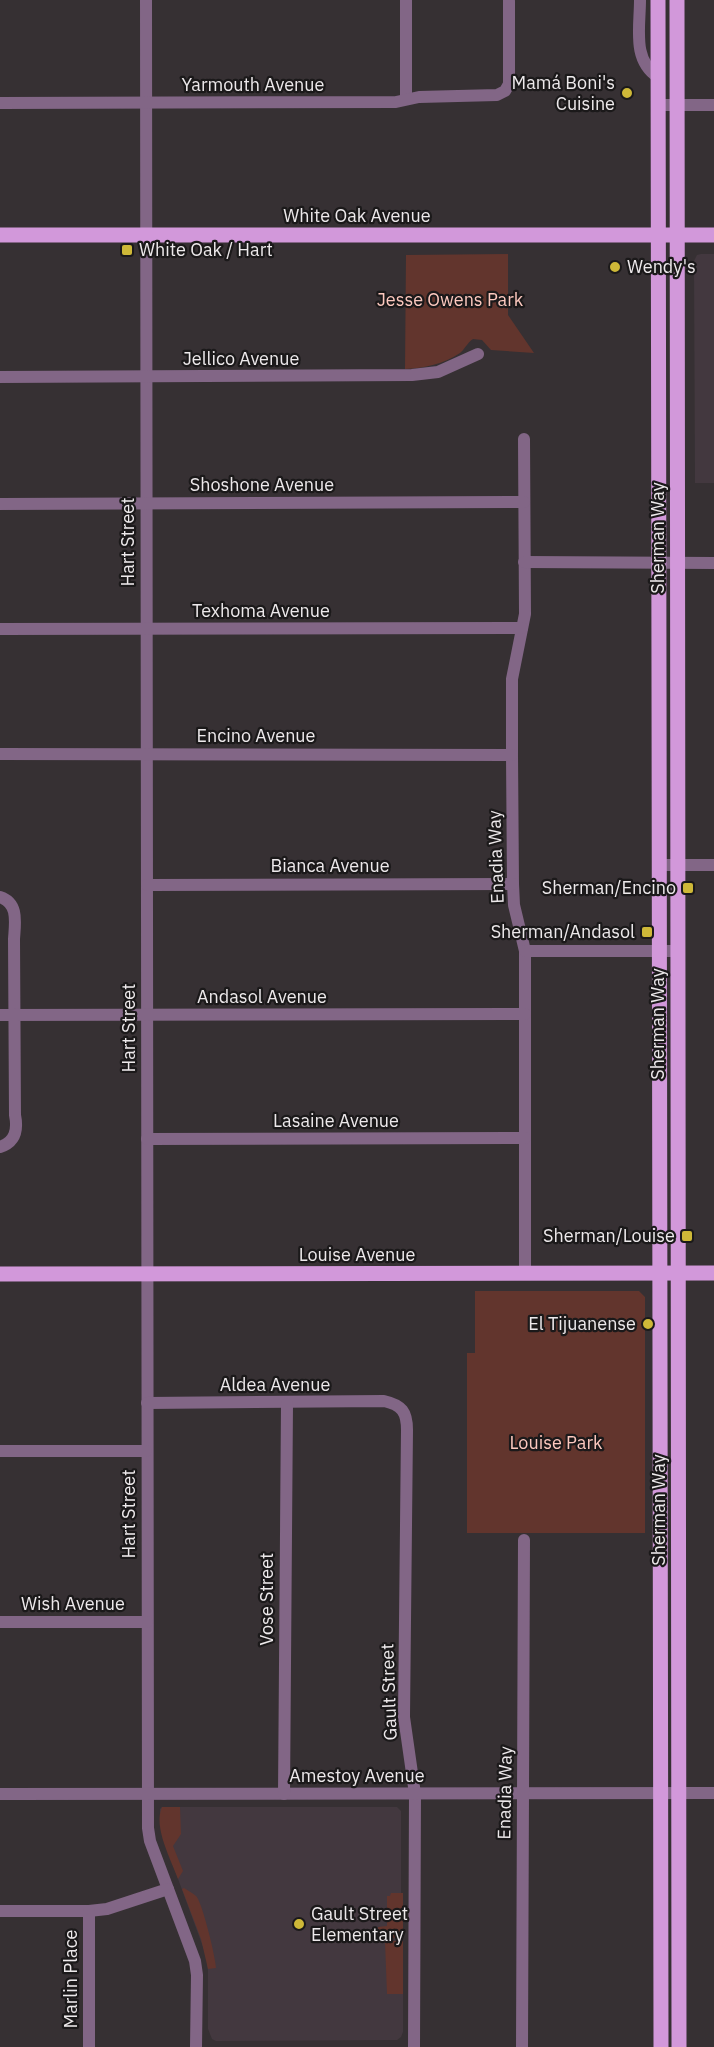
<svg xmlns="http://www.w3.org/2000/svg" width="714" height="2047" font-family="'IBM Plex Sans',sans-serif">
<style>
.built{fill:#43383f}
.green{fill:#62352d}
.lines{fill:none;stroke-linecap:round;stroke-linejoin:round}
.minor{stroke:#826686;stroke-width:12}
.major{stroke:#d298da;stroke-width:15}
.poi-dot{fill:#ceb838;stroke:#1b191a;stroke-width:2}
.labels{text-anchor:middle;stroke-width:4.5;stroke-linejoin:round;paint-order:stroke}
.poi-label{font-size:18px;fill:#ede9eb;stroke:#1b191a;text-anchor:end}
.street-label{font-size:18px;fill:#ede9eb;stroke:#1b191a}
.park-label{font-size:18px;fill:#fdc9bf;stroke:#1b191a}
</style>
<rect width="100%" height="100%" fill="#363033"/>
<g class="built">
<path d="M701,254H714V483H695L694,261L697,255Z"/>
<path d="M162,1807H397L401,1811V1893H403V2032L401,2037L397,2040L216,2041L212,2039L208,2029V1971L206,1955L163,1838L160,1824V1809Z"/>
</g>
<g class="green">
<path d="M508,254V315L534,353L491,350L482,340L473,339C467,343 465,349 460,353C444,364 424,368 405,369L406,255Z"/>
<path d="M475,1291H639L645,1297V1533H467V1353H475Z"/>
<path d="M162,1807H180L181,1834L173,1846L183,1871L178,1879C171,1859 153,1827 162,1807Z"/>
<path d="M184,1888C188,1891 193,1893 196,1896C202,1901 216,1959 216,1968L208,1969L201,1939L182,1889Z"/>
<path d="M391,1893H403V1938H378V1927L387,1926V1896H390Z"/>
<path d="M385,1941H403V1994H387Z"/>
</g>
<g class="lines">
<g class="minor">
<path d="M146,0L148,1828L150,1841L195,1961L197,1975L196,2047"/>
<path d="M406,0V99"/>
<path d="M640,0C640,28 632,60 658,77"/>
<path d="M0,103L396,102L419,97L497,95L505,91L509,84V1"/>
<path d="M658,105H714"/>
<path d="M0,377L412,375L438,372L478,354"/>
<path d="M524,439L525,614L512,679V755L513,884L514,905L525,951V1274"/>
<path d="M0,504L524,502"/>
<path d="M524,562L714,563"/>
<path d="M0,629L522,628"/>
<path d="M0,754L512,755"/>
<path d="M659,865H714"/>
<path d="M147,885L513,884"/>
<path d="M0,897C19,903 15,923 14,939L15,1115C18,1130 15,1142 0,1147"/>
<path d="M525,951H678"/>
<path d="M0,1015L525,1014"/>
<path d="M147,1139L525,1138"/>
<path d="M147,1403L384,1401C402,1405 407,1412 407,1430L404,1717L415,1794L414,2047"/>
<path d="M0,1451H146"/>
<path d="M0,1622H147"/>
<path d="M0,1794L714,1793"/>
<path d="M284,1794L287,1404"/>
<path d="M0,1911H89L107,1909L168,1889"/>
<path d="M89,1911V2047"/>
<path d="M522,2047L524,1540"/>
</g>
<g class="major">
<path d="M658,0L661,2047"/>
<path d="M677,0L679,2047"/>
<path d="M0,235H714"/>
<path d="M0,1274L714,1273"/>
</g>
</g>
<g class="poi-dot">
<circle cx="627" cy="93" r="6"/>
<rect x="121" y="244" width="12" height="12" rx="3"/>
<circle cx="615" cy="267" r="6"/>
<rect x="682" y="882" width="12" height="12" rx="3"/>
<rect x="641" y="926" width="12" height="12" rx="3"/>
<rect x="681" y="1230" width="12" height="12" rx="3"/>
<circle cx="648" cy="1324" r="6"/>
<circle cx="299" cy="1924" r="6"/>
</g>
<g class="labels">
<g class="poi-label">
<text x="615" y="89">Mamá Boni's<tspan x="615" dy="21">Cuisine</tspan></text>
<text x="139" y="256" text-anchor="start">White Oak / Hart</text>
<text x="627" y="273" text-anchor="start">Wendy's</text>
<text x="676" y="894">Sherman/Encino</text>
<text x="635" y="938">Sherman/Andasol</text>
<text x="675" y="1242">Sherman/Louise</text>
<text x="636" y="1330">El Tijuanense</text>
<text x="311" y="1920" text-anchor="start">Gault Street<tspan x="311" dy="21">Elementary</tspan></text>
</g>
<g class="street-label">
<text x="253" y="91">Yarmouth Avenue</text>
<text x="357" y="222">White Oak Avenue</text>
<text x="241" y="365">Jellico Avenue</text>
<text x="262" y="491">Shoshone Avenue</text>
<text transform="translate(658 538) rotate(-90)" y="6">Sherman Way</text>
<text transform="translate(128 542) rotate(-90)" y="6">Hart Street</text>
<text x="261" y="617">Texhoma Avenue</text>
<text x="256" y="742">Encino Avenue</text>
<text transform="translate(496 857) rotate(-92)" y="6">Enadia Way</text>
<text x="330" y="872">Bianca Avenue</text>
<text x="262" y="1003">Andasol Avenue</text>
<text transform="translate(658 1024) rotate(-90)" y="6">Sherman Way</text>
<text transform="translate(129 1028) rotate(-90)" y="6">Hart Street</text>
<text x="336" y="1127">Lasaine Avenue</text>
<text x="357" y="1261">Louise Avenue</text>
<text x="275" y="1391">Aldea Avenue</text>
<text transform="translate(659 1510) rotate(-90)" y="6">Sherman Way</text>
<text transform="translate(129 1514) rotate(-90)" y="6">Hart Street</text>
<text transform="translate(267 1599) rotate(-90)" y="6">Vose Street</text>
<text x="73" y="1610">Wish Avenue</text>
<text transform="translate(389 1692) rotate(-92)" y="6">Gault Street</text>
<text x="357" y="1782">Amestoy Avenue</text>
<text transform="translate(505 1793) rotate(-89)" y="6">Enadia Way</text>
<text transform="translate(71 1979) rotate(-90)" y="6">Marlin Place</text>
</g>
<g class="park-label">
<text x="450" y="306">Jesse Owens Park</text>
<text x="556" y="1449">Louise Park</text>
</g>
</g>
</svg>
